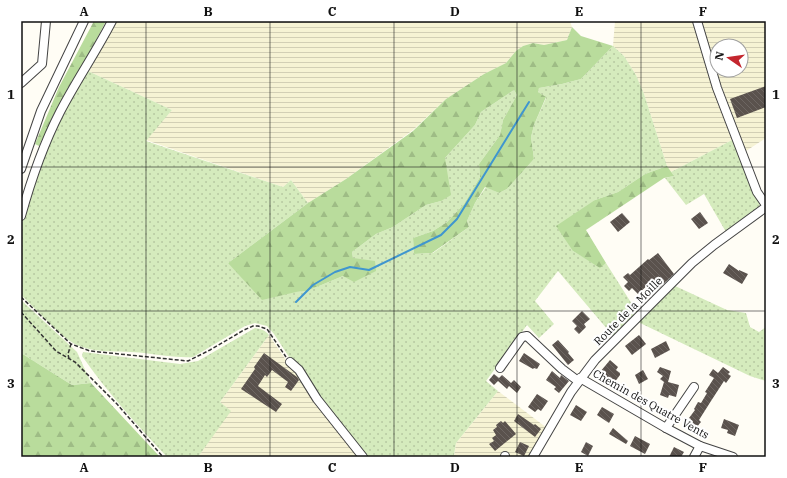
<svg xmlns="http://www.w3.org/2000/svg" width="787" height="478" font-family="'IBM Plex Serif',serif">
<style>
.farmland{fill:url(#farmland-rules);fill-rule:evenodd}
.grass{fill:url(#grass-dots)}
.forest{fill:url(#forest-firs)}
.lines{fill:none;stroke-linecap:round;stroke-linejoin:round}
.stream{stroke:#3f96cf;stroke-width:2}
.building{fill:url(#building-back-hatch)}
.minor-casing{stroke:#444;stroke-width:10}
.path{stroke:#333;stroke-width:1.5;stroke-dasharray:4 2;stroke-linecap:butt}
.minor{stroke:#fff;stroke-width:8}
.grid{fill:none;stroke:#111;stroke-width:1;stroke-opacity:0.55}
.labels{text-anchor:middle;stroke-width:4;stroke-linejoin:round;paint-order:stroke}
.street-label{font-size:11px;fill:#111;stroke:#fff}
.neatline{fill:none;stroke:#111;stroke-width:1.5}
.grid-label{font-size:13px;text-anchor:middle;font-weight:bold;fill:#111}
</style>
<defs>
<pattern id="farmland-rules" width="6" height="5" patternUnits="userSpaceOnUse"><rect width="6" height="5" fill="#f6f3d4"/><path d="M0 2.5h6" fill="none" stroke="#d2cfb5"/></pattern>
<pattern id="grass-dots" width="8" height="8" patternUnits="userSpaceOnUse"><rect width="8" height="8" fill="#d5ebbd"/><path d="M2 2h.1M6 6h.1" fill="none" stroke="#b6c8a1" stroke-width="1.8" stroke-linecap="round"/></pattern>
<pattern id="forest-firs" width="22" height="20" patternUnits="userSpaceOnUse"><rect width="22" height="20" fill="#b9dc9c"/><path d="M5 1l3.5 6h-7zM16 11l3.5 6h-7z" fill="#9ebc85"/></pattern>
<pattern id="building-back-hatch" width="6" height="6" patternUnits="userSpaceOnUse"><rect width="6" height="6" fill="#5a524d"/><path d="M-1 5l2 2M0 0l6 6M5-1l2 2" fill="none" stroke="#6d6662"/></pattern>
</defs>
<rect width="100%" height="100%" fill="#fffdf5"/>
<g class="farmland">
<path d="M116,21H570L572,27L567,40L544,45L533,43L523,46L516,51L506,63L484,74L446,99L413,130L346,179L308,203L291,180L283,187L146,140L172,110L88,71Z"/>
<path d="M615,21H694L734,139L671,172L667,166L644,94L636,75L624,56L613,46Z"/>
<path d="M701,21H766V138L746,151L721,85L718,82ZM717,46H741V70H717Z"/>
<path d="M269,335L288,363L298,374L315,404L360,457H198L230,411L220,402Z"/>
<path d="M498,391L547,428L530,457H461L454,456L456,443Z"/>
</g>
<g class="grass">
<path d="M613,46L624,56L636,75L644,94L667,166L645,174L618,192L595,200L573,251L600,267L606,263L637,312L613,336L558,271L535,301L554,324L539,338L527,325L486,381L498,391L456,443L454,455L461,457H366L343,425L318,396L300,367L289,357L274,334L267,326L255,323L245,326L193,357C177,358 161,355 144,353C121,350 90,355 70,341C53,329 36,309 21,295V228L29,199L37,174L56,129L67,106L88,71L172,110L146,141L283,187L291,180L308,203L228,263L296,292L307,291L343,276L353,258L352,252L376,234L393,227L426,205L441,201L445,158L475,125L481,112L514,90L517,95L503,120L500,135L479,164L480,177L464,204L447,222L433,231L413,238L414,254L433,253L469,227L467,221L475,203L486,187L499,193L507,189L534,159L531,137L534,125L546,98L538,92L539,88L562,84L581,79Z"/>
<path d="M734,139L760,206L726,232L704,194L686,205L665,178L674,176L671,172Z"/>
<path d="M673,285L727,310L746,313L750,327L759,332L766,327V381L750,376L638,322Z"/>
<path d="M21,300L77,352L91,383L72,385L21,353Z"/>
<path d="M255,328C261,329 265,330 269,335L220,402L231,411L198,457H167C137,425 107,392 82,356L83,352L180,364L198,361Z"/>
</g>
<g class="forest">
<path d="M94,21H106L92,48L65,93L39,146L35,144L59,87Z"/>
<path d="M572,27L581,36L613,46L581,79L562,84L539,88L538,92L546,97L534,125L531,137L534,159L507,189L499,193L485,187L475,203L467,221L469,227L432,253L414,254L413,238L433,231L447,222L464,204L480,177L479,164L500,135L503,120L517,95L514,90L481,112L475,125L445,158L451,195L441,201L426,205L393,227L376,234L352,252L353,258L375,261L376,271L354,282L343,276L307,291L296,292L262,300L228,263L308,203L346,179L413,131L446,99L484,74L506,63L516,51L523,46L533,43L544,45L567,40Z"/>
<path d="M667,166L674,176L664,178L586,230L606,263L600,268L573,251L556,226L595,200L618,192L645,174Z"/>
<path d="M21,353L72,385L91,383L160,457H21Z"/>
</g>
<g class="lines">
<path class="stream" d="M296,302L313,285L335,272L350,267L369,270L441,235L457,219L529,102"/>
</g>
<g class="building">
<path d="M766,86V107L737,118L730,99Z"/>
<path d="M700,212L708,223L699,229L691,219Z"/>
<path d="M622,213L630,222L618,232L610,222Z"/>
<path d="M658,253L674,274L658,289L651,282L638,294L632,288L629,291L624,286L628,282L623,277L628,273L630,275L648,259L649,260Z"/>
<path d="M729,264L739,271V270L748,274L742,284L723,273Z"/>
<path d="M582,311L590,319L584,324L586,327L579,334L574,329L577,326L572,321Z"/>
<path d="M639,335L646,344L632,355L625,346Z"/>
<path d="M558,340L569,352L568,353L574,360L568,365L552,345Z"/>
<path d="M666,341L670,350L655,358L651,349Z"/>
<path d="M264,353L297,377L299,380L291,391L285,387L288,382L272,370L267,377L265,375L258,386L282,404L276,412L241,389L255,369L254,367Z"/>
<path d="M524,353L540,364L537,369L534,368L533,369L519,361Z"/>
<path d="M610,360L618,367L616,370L620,373V375L614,383L600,372Z"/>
<path d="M660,367L671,371L668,382L679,385L676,397L669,395L668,398L660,395L664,382L660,379L663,376L657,372Z"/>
<path d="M723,367L730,372L728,374L731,376L726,383L724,381L711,401L699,420L701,422L696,428L688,423L691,419L689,418L695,410L694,409L698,402L701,403L707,393L705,392L714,378L709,375L713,369L718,373Z"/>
<path d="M643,370L648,379L639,384L635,375Z"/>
<path d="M552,371L560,378L561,375L569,381L559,393L554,389L556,387L546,380Z"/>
<path d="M494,374L499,378L502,375L511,383L514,380L521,387L517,393L509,386L507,389L498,381L494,385L489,380Z"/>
<path d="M537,394L548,401L541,411L538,409L535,412L528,407Z"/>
<path d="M576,405L587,412L581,421L570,415Z"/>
<path d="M602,407L614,414L609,423L597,415Z"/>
<path d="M518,414L534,425L535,424L541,429L535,437L514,421Z"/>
<path d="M724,419L739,425L735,436L727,433L728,430L721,428Z"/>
<path d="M501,421L503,423L505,421L516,434L495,451L489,444L494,441L492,438L496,435L493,430L497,427L496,425Z"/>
<path d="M613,428L628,441L626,444L609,434Z"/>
<path d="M635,436L650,444L645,454L630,446Z"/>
<path d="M520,442L529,446L524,456L515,452Z"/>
<path d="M586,442L593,446L588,456L581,452Z"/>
<path d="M674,447L684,452L681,457H669Z"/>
</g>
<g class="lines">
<defs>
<g id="minor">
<path d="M697,21L717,88L757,192L766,205"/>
<path d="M21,83L42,64L46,21"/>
<path d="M21,169L41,111L84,21"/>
<path d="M21,216C31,180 43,145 60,112C76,81 96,52 112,21"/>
<path d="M290,362L299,370L317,399L363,457"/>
<path d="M500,368L522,337L527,336L562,369L578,381"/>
<path d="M580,378L666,428L700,446L733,457"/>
<path d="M666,428L694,387"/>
<path d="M505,456V457"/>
<path d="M533,457L571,392L595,360L692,263L714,245L766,207"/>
<path d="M694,457L700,446"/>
</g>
</defs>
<use href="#minor" class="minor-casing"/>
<g class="path">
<path d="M21,297L71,344L90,351L188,361L210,350L244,330L253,326H258L267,329L286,357"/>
<path d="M21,312L56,351L75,362L117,404L163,457"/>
<path d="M69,359L68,354L71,344"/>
</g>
<use href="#minor" class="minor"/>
</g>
<path class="grid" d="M146,21V457M270,21V457M394,21V457M517,21V457M641,21V457M21,167H766M21,311H766"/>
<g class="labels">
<g class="street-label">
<text transform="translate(628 311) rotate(-45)" y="4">Route de la Moille</text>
<text transform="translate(651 404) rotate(29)" y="4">Chemin des Quatre Vents</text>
</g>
</g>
<rect width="787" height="478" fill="none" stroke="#ffffff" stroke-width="44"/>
<g transform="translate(729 58) rotate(283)"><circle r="19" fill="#ffffff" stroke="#a0a0a0"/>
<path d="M0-3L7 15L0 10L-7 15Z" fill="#c4262e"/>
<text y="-6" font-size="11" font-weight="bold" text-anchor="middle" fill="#111111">N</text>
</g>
<rect x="22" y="22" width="743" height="434" class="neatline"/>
<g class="grid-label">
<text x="84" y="16">A</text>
<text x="208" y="16">B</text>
<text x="332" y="16">C</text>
<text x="455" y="16">D</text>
<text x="579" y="16">E</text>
<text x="703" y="16">F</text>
<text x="11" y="99">1</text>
<text x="776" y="99">1</text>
<text x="11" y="244">2</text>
<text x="776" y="244">2</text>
<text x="11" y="388">3</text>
<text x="776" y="388">3</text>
<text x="84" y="472">A</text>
<text x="208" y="472">B</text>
<text x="332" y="472">C</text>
<text x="455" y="472">D</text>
<text x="579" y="472">E</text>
<text x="703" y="472">F</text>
</g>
</svg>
